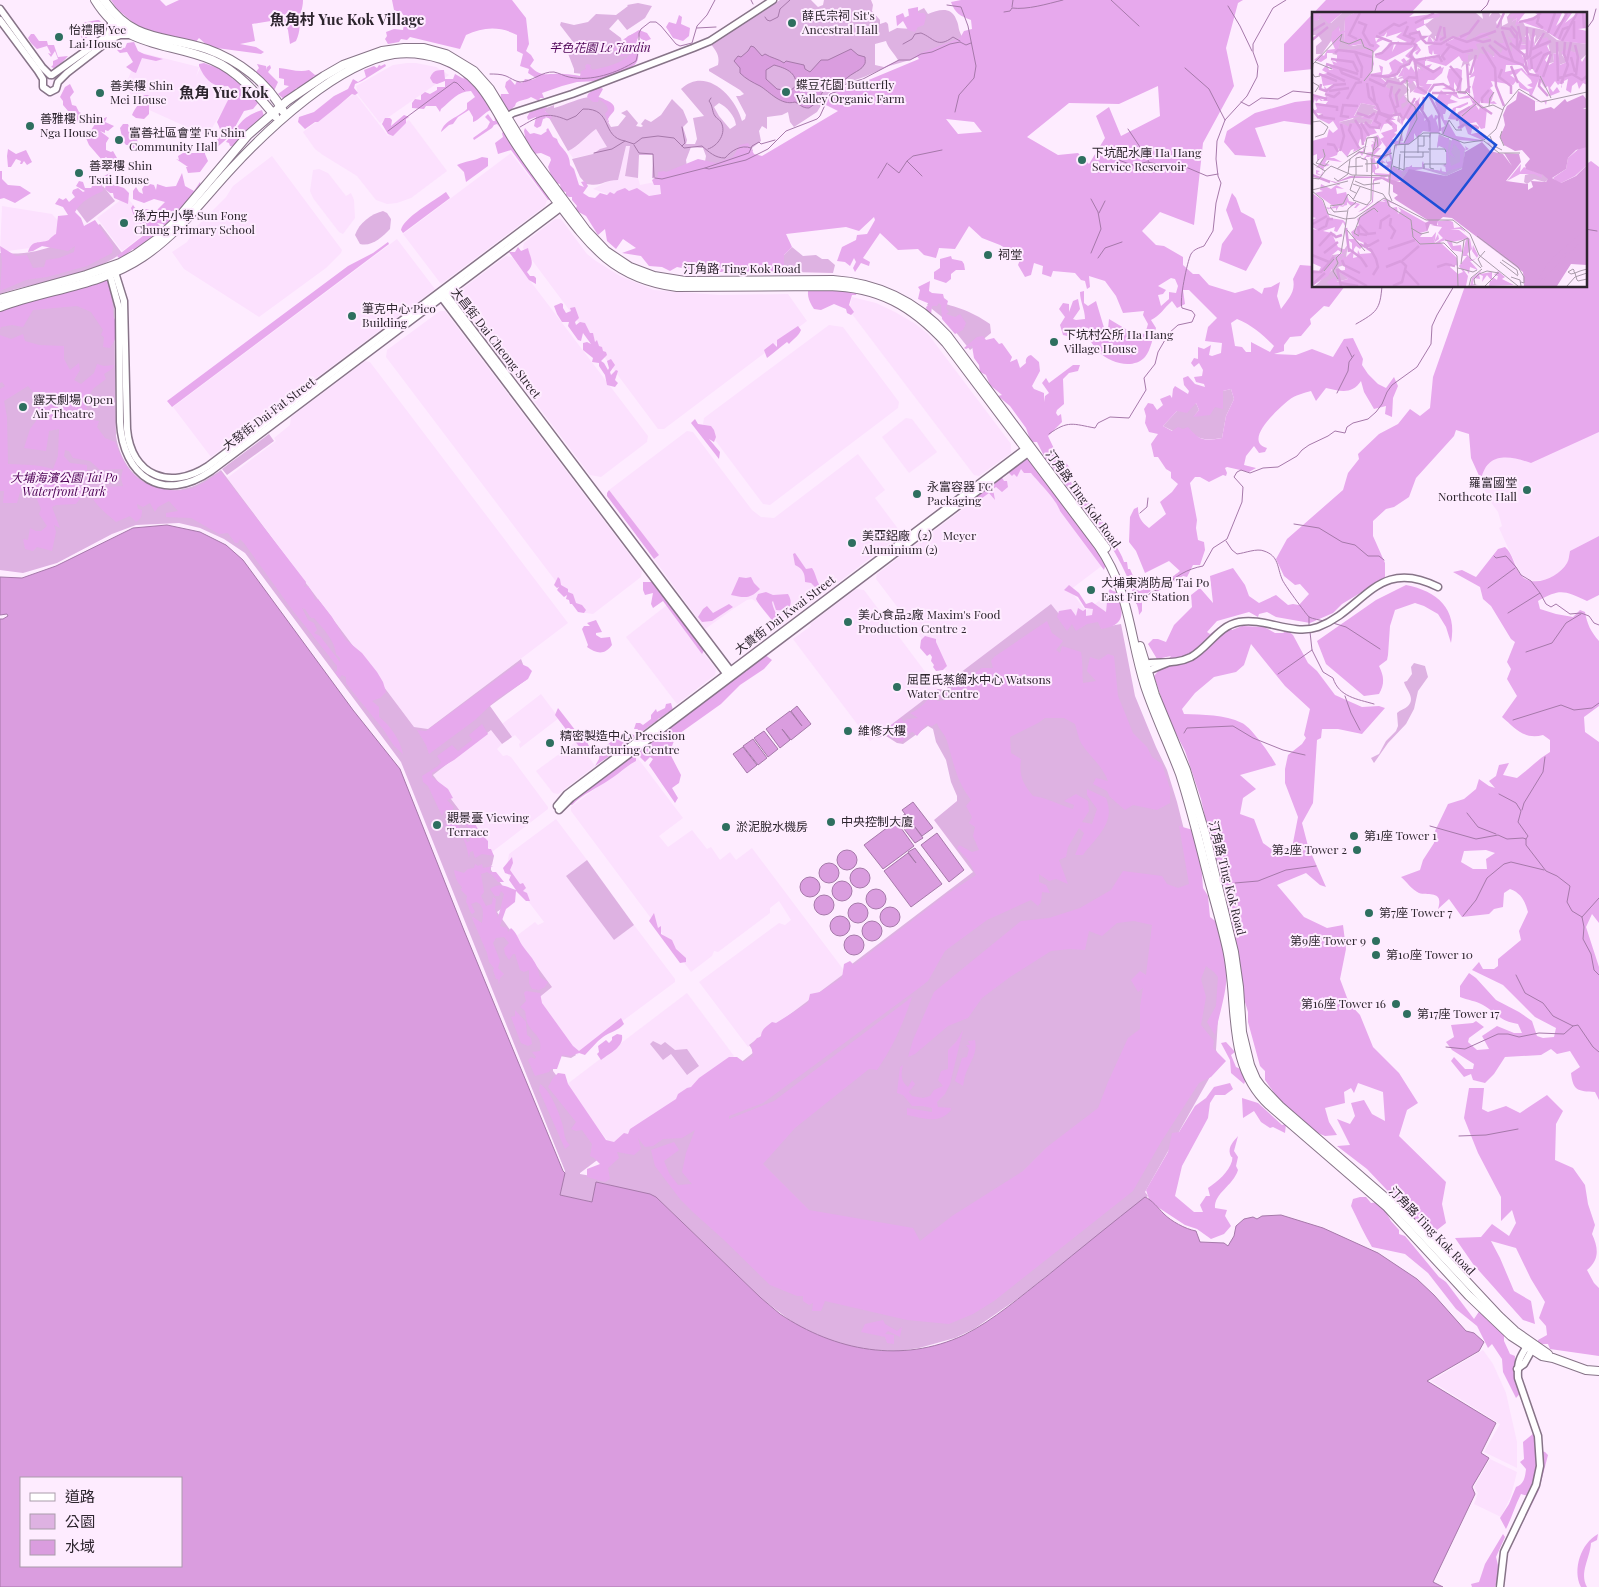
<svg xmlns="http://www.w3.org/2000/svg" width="1599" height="1587" font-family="'Playfair Display','Noto Sans TC',serif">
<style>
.built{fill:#fce1fe}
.green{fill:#deb2e2;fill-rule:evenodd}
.forest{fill:#e7a9ed;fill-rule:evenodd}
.water{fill:#da9ddf;stroke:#a679aa;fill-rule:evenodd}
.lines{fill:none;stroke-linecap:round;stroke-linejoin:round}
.stream{stroke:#a679aa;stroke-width:1}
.minor-casing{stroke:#877488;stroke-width:9}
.major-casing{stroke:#877488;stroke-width:10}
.minor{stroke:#fff;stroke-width:6}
.major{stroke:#fff;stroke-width:8}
.poi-dot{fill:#2e6f5f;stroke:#feecff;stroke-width:2}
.labels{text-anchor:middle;stroke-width:4;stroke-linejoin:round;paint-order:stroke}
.poi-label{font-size:12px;fill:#2d252e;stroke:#feecff;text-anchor:start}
.park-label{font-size:12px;font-style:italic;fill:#4d0055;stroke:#feecff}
.street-label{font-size:12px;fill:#2d252e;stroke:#feecff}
.quarter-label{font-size:15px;font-weight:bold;fill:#2d252e;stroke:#feecff}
.inset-river{fill:none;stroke:#da9ddf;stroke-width:2.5}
.inset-road{fill:none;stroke:#aa9cab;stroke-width:1}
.view{fill:#1d4ed8;fill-opacity:0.15;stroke:#1d4ed8;stroke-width:2.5}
.inset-edge{fill:none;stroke:#2d252e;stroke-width:2.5}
</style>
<rect width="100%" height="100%" fill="#feecff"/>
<g class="built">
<path d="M143,53L199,67L196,77L200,68L227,89L229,96L226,105L207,136L138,105L125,86L138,55Z"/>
<path d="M407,63H416L436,67L449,75L380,123L358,95L356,86L393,65Z"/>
<path d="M355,93L388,136L409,120L447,171L411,198L397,203L387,204L376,200L357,176L323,155L315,149L303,132Z"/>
<path d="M596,129L607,147L600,149L593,154L573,158L568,151L577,146L588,135Z"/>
<path d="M631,145L625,175L638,178L640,185L660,181L663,193L649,196L642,193L622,190L617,194H607L593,189L610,180L622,163L626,146Z"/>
<path d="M511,153L547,200L545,206L441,284L403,234Z"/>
<path d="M272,156L342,250L341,253L326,268L259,317L184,269L172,252L187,242L198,225L226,197L233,186Z"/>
<path d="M319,169L328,173L346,196L351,193L354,200L355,218L343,234L339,232L313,198L310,191L313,170Z"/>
<path d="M126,196L152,228L122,251L97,218Z"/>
<path d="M2,206L52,214L70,235L45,246L0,252Z"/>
<path d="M555,219H561L587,254L596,261L620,276L654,290L719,295L788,294L807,321L664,429H658L523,248L524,243Z"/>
<path d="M397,239L435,289L211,457L173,407Z"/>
<path d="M506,256L512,257L648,436L647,442L601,477L590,475L457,299L458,292Z"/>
<path d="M852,297L876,303L895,312L914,323L928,334L1011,444V453L979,476L974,475L849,310Z"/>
<path d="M440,311H445L642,571L641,577L593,614L579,612L386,357L387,350Z"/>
<path d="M829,325L843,327L899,402L898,408L770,505L763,504L703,424L704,418Z"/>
<path d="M365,361L370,362L568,623L428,729L414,727L227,478L276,441L274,438L290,425L291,417Z"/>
<path d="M906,418L912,419L937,452L909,473L882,437Z"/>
<path d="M1599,426V536L1570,551L1568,562L1556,575L1544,580L1531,581L1521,575L1509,550L1499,528L1502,526L1498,512L1487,497L1481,482L1483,471L1491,461L1500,457L1516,458L1531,463Z"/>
<path d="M687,431L693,432L752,510L761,517L774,518L858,454L885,490L875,498L902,534L781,626L775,625L758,603L752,599L747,600L736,607L705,629L654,559L658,555L609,490Z"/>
<path d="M1021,465L1029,467L1103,565L1070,590L1086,611L1113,590L1116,594L1119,611L1067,625L1051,604L952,679L876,579L877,574Z"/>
<path d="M856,589L864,590L938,689L870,741L793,639L811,626L810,624Z"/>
<path d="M667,605L716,669L715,675L677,704L626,637Z"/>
<path d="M541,694L559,718L520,748L519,744L521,742L515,735L512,737L502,724Z"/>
<path d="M491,730L502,744L497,749L503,756L507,755L511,757L548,807V809L492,852L433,775Z"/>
<path d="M577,741L595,766L558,794L553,793L536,771Z"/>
<path d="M637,757L683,818L659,836L668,847L692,830L707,849L711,847L720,860L730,852L736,860L752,848L846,973L748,1047L699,982L779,923L785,925L791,920L779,901L770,908V913L718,952L714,951L712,956L691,972L571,811V807Z"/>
<path d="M556,819L587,860L566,876L614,940L634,925L675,979V982L577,1055L535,1000L552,987L515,937L535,922L538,925L544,922L506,872L509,854Z"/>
<path d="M687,993L734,1056L613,1148L566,1085Z"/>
<path d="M1483,1350L1493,1364L1506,1393L1517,1442V1468L1484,1452L1500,1424L1431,1381Z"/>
<path d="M1490,1459L1517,1472L1511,1496L1501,1517L1474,1504L1478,1493L1474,1487Z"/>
</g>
<g class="green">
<path d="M780,0H811L818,7L823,5L824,0H871L873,5L872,11L880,20V24L886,22L888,24L889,32L897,28L912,29L904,18L924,8L928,14C938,10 951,6 956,19C960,27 957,29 963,38L910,60L889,66L864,77L837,86L828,94L817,112L794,127L790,122L788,112L782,115L767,117V129L762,126L759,131L761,141L752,148L753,151L740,157L661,180L652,178L653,155H639L638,178L625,176L630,146H626L618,180C603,180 603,187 586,184L580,177L572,159L593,154L600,149L607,147L596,129C586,136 579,146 568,151L544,109L554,105V108C568,105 594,89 606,101C608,103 610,109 611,112L607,120L611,127L618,126L626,116L621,113L627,110L638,123L636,126L641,127L643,126L641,124L645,119L651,122L661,115L672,99L683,110L688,122L683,127L687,140L686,144H695L697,139L693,118L704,116L681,89C706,66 735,96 742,121L745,119L746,115L736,96H740L744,94L740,90L709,71V69L718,65C720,55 716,51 710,43ZM886,41C888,48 894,53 898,60L884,67L875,65V44ZM719,103C727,107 735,116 736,125L730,129L719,116L714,107ZM691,147L703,148L706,156L704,167H687L686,160Z"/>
<path d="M638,3L652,6L645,18L627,30L618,19L609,29L621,38L622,43L628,36L636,33L634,51L625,65L583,74L574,73V69L567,51L576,52L577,47L560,25L561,22L574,25L588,22L596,14L616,15L628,6L627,5Z"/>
<path d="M103,186L115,201L87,223L75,207Z"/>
<path d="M383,211L387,213L391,219L390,229C382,237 372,247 360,244L355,235C359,223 371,214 383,211Z"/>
<path d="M100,224L122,253C85,279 41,280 0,294V253C39,257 67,241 100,224Z"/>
<path d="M792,247L803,256L816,255L822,259H828L835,265L833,273L790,272L784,266V255Z"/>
<path d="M111,293L114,305L116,436C121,470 150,499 187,488C200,485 210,477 221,470L414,727L428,729L521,659L526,672V680L490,706L512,737L502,744L491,730L433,775L494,856L492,865L491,866V870L513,900L497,912L552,987L536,1000L576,1055L571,1058L560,1056L553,1066V1071L612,1149L734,1057L739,1064L754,1052L749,1045L845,973L844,970L973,872L934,820L957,801V796L951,782L946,760L936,742L933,729L928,726L903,744L897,743L886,736L876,738L875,737L938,689L946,690L952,679L1051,604L1067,624L1111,616L1110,626L1121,624L1135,696L1156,747L1167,770L1177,802L1221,975L1216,1050L1220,1059L1145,1192L1148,1196L1020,1297L974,1329L955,1338L919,1348L898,1351L874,1350L855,1348L834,1342L796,1325L761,1298L656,1197L597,1182L592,1202L560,1195L565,1171L401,762L245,553L224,539L200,528L179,523L136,525L112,534L57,563L23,573L0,570V319L11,314ZM612,1149L597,1177L580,1174V1173Z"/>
<path d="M930,300C954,306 970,310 990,324L991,333L970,350L947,321L927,305Z"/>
<path d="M1231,389L1234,399L1226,416L1222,438C1204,441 1199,439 1183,429L1173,431L1163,426L1177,411L1196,403L1199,410L1194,416L1223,391Z"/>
<path d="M269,434L274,441L227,475L222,469Z"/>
<path d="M1414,663L1425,666L1428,677L1418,691L1414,709L1406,724L1388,743L1374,763L1371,758L1379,754L1386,741L1396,731L1398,726L1397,713C1400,710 1405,709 1408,706C1416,698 1406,690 1404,682L1407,681L1412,674L1411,667Z"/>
<path d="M587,860L634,925L614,940L566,876Z"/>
<path d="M653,1041L661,1045L665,1042L675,1050L687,1049L699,1066L687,1075L671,1054L663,1060L650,1044Z"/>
</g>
<g class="forest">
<path d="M111,0H160L166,6L179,0H303C303,5 302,8 301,13C299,23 301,31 296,41L290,44L288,30L283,19L252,24L255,41L240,44L256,47L264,52L261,54L209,47L199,38L195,43L176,40V36L169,38L134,28L136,25L117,9Z"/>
<path d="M392,0H512L526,18L529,44L526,51L531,55L534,60L530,66C541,78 548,73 564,74C569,74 575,75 580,76L581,71L586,69L585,66L587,64L591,65L590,68L593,70C609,66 626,63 635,48L633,47L628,54L622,57L616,54L614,49L616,47L622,51L623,48L617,45L618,41L621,43L624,39L639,30L647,33L651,39L646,41L641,39L639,36L637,40L638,43L636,46C644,67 629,68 613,75V77L597,81L577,82L562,86L542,93L544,98H540L539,101L531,97C525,101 521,99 516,103L515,106L508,112L500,102L501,94H509L505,87L506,82L510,79L515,85L517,81L522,83L525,79L532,80L536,78L528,73L529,69L520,66L523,54L517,51V35C500,26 483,27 466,35L460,49L410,37L407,40L401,39L399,42L388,44L385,39L387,36L386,32L394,29L403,30L404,25L407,21L402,13L394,10Z"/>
<path d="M961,0H1243L1238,3L1226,48L1234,86L1203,143L1194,225L1160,212L1142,231L1156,245L1164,246L1183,257V265L1193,274H1199L1209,285L1235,293L1253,288L1262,294L1264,288L1271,287L1280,282L1277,296L1281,309C1288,299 1296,292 1293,279L1300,265L1313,266V286H1345L1329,307L1324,306L1310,319L1311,324L1301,336L1290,337L1284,345V351L1274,354L1296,355L1312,349L1333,357L1344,339L1353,338L1363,359L1362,365L1368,374L1378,384L1386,388L1394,377L1398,386L1393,398L1392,417L1385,414L1386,406L1374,409L1364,392L1361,381C1352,395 1340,391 1326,388L1316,401L1311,391C1304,393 1295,395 1289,400C1279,408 1242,441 1267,448L1265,452L1259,453L1254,446L1246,456L1244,465L1256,468L1249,472L1227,467L1225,468L1227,473L1226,476L1223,475L1209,482L1200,477H1195L1190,483L1197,520L1196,528L1198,540L1204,542L1205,550L1200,565H1193L1187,577L1183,576L1155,593C1157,588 1175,575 1180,571L1169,561L1145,573L1136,551L1129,542L1130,517L1134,509L1138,507C1138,517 1141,522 1149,528L1166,514L1160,502L1172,492L1178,484L1171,478V472L1166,469L1158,457H1154L1151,444L1158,434L1149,432L1145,423L1146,416L1144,409L1148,403L1153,404L1157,410L1163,405L1160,399L1170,395L1172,398L1173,389L1175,386L1188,394L1189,391L1184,385L1183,378L1188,376L1195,384L1205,387L1204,384L1196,382L1194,377L1202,376L1203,370L1199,363L1194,367L1191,363L1194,358L1198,359V347L1204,349L1211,345L1209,355L1212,356L1221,353L1222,343L1205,341L1208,327L1217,318L1189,290H1183L1185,304L1177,308L1172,301C1164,308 1160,316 1151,320L1156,328C1153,336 1151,350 1145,357C1133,370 1110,363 1099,352C1095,348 1092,343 1089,339L1092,333L1088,328L1084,327L1080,331L1081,340L1077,335L1071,337L1063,335L1060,325L1065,317L1059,309L1063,303L1069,304V312L1073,301L1078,299L1080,309L1073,319L1076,320L1085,319C1085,309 1080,302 1080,292L1084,291V303L1088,306L1096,301L1105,331L1115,337L1116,332L1108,329L1109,319L1129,331L1145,334L1148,324L1143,315L1144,311L1123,313L1116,296L1105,281L1089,276L1090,287L1087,289L1085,281L1081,280L1075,273L1053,271L1051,277L1042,274L1043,266L1034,263L1031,275L1025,277L1018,265L1021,257L1000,245L982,238L969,226L955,249L939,248L936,258L924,255L918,249L898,250L880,233L863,258L870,262L869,266L861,263L855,272L853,268L856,262L854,258L850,266L845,262L837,261L842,247L856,240L857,235L867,234L875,220L874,217L859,231L846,227L786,234L792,247L784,255V266L790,272H703L677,267L670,271L662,267L649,266L641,256L622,253L636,248L623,239L616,249L607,241L605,229L598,235L586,216L575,210L577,206L572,200V197H569L566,195V192L561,191L560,184L555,183V180L552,178L548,167L551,160L550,157L541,153L533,154L529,151V146L523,139L525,136L524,131L525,128L530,134L534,133L541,135L547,131L546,130L548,128L553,137L557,139C559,148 570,151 570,165L574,169L579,185L584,187L581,182L585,181L588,186L583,193L589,197L595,198L600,193L607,195L610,192L614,194L617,191L625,188L629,191L637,188L649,196L661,194L660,185H654L652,180L658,176V172L664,171L666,172L698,159L716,163L733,157L740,145L748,143L754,154L762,156L838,111L824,104L834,90L859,84L919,59L916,55L960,38L964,31L972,29L971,20C960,16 955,13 951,2ZM1158,86L1160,116L1121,136L1109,107L1096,116L1105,138L1089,164L1078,153L1058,155L1027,137L1069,103L1119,104ZM946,119L974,122L982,132L958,134ZM1171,278L1175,279L1178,286L1176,293L1169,292V299L1161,306L1158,295L1163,294L1166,290L1158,286ZM1237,319C1252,325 1263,335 1274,346L1270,352L1251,342V352H1246L1242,347L1235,346L1231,323ZM1231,389L1234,399L1226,416L1222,438C1204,441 1200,441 1188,427L1183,429L1178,427L1172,431L1163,426L1177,411L1187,413L1196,403L1199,410L1193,417L1210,415L1215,407L1223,409V391Z"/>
<path d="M1326,0H1423L1410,14H1313V69L1284,72V44Z"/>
<path d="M918,7V13H924L926,16L924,25L918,27L915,32L908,30L903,21L897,26L896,16L903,13L905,18L909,16L908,9Z"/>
<path d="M679,15L682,17L681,24L690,28L689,36L683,41L673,38L666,27L669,22L676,24Z"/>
<path d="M97,20H99L102,23L101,28L83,40L79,34L77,28L82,23Z"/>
<path d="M31,34H34L39,41H47L48,45H54L58,57L68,56L56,69L51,67L53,65V61L58,59L55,51L51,57L48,53L51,54L47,46L37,49L31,43L28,38Z"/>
<path d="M134,42L138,51L144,54L163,59L156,61L142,58L136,73C132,72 130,69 126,67L133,62L127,52L120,53L117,50L121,47L125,48L127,43Z"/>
<path d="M450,61L474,84L504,127L501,128L497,124L494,125L492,128L474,140L473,138L487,128L490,122L485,117L488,114L493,121H495L494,114L491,110C484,112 480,120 473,122V117L469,110L458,117L453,124L449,125L441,132C444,120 459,117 467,109V103L475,97L471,91C458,91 451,101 441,109L440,112L436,106H426L424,109L412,108V103L415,99L421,100V95L425,92L430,94L437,90V87H445V81L437,84L433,83L430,78C433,70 437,70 444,70L445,79H453L455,74L464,79L460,71L457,72L447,67Z"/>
<path d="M204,63L223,70L233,79L241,82L258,103L253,109L244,111L230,136L214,150L212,149C218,134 225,139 217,122L229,98L231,90L228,86C212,88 205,79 199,66V64Z"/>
<path d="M257,64L266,66L267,70V67L270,65L271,68L268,72L278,82L274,91L264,79L255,73L259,68Z"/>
<path d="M385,64L386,66L362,81L355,84L354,88L358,93L355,95L352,94L338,106L318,122H315L305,129L298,122L299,117L314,112L334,96L348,89L353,79L358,82L366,77L364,70L374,66L377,68L379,65L381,66Z"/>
<path d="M279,68C289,69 300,73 309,70L315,75L319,74L321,77L317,79L314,76L310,84L301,90L296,88L294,94L285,100L278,94L289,86L284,85V79L279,78Z"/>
<path d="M70,84L74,92L70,97L72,105L76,106L79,112L81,113V120L74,123L72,122L74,118L63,105V101L60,97L65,87Z"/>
<path d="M600,87L603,89L598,98C603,99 617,102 614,111C612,114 609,116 608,119L609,122H608L605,114L608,110C607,104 604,103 599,99L598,102H593L587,97L588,94L595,88Z"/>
<path d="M145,95H148L152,99L149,105V114L144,119L136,118L132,115C135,107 141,103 143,96Z"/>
<path d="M1313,100V125L1284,121L1255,128L1266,157L1235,155L1224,142L1227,131L1255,113L1295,102Z"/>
<path d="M547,107L545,111L552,117L551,119L545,117L546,118L543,119L541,126L537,128L534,126L536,117L528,120L527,117L531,110Z"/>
<path d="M262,110L264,116L242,135L234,147L230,146L229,143L226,142C240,125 240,117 262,110Z"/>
<path d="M404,115L409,117L406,119V123L393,136L388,134L382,124L385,118H390L392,120L391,126Z"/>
<path d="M107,117L105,122L114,126L108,131L105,130V133L100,131L109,138L106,143V150L111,152L113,151L117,158L113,163L106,157L102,160L89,145L86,138L95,124L94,122Z"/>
<path d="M123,124H128L130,129L132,126L135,129L138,144L134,148L129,150L130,145H126L123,141L120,128Z"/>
<path d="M505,130L551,199L548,200L511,150L498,154L495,143L503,137L502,133Z"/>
<path d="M200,142L205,143V154L208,161L200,172L188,173L186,167H188L176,159L179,160L178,156L183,153H197L196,148Z"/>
<path d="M8,149L16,154L26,150L32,162L27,165L24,161L22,164H20L21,161L16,159L11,167H8L7,156Z"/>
<path d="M482,157L488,158V166L466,182L464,172L457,165C465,161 474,161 482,157Z"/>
<path d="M1591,161L1599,167V432L1531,463C1510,456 1487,451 1481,480L1471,458L1469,434L1456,430L1454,436L1416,478L1409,497L1394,507L1386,509L1373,521V536L1385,563V578L1342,604L1333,613L1310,623L1276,617L1267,612L1259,614L1258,617L1249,612L1217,621L1207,632L1210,634L1225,623L1232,630L1242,626L1264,627L1275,633H1283L1287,630L1293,635L1308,663L1317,671L1335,695L1362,707L1379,706L1385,708L1362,734L1338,729H1322L1321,738L1317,740L1313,803L1302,823L1308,846L1326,887L1320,885L1306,873L1277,885L1304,917L1327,928L1343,925L1346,949L1340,979L1349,1003L1360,1015L1373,1047L1399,1073L1418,1103L1407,1110L1399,1136L1446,1182L1442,1204L1446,1223L1437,1230L1429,1231L1424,1225L1421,1226L1367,1169L1337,1146L1350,1145L1337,1119L1350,1124L1355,1116L1351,1103L1364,1100L1372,1114L1385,1121L1383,1092L1358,1083L1354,1093L1351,1088L1344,1092L1345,1103L1325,1108L1329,1122L1337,1135L1325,1136L1313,1131L1282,1104L1265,1080V1071L1260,1066L1248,1022V1012L1242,992L1231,922L1225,906L1201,799L1185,751L1168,718L1154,676L1171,656L1157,659L1148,644L1153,639H1158L1166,642L1174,625L1192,607L1191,595L1200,588L1213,603L1210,576L1233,568L1245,585L1249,596L1259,603L1276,595L1288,605L1293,604L1299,605L1309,594L1300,584L1295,585L1284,576L1276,559L1287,539L1343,490L1348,473L1359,459L1358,454L1379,434L1398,424L1410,409L1420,416L1430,408L1433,377L1465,286H1585V165ZM1251,644L1285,686L1310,709L1304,735L1306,738L1302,744L1288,755L1285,769V783L1298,817L1291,853L1281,856L1263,843L1254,819L1240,814L1243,798L1256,789L1240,775L1276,765C1271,755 1251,727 1242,723C1224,714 1203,715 1184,714L1182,709L1195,693L1214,677L1236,672L1244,665Z"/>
<path d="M0,171H2V179L8,185L20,186L31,193L15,203L4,198L0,199Z"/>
<path d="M110,173L111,176L109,179L104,182L102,186L103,191C92,196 81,201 75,212L81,218L84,226L95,220L113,246L112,253L87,266L47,277L26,280L0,291L2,263L0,246L16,256L27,255L33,268L44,267L46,260L59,258L74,252L75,246L68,251L42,246L33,251L28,252C32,239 39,244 49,240C49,239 55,234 56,234L58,216L68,215L63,207L55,204L59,198L63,200L66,198L69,202L75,197L72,193L73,190L78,188L83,192L85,191L76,186L79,181L83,182L85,188H91L96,179L99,181L100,178Z"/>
<path d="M182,173L185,186L194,191L200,182L201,186L167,229L163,224L157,223L160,226L157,237L152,243L150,239L136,253L133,249L120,259L117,256L148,232L134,216L131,208L133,205L137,211L146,209L153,211L154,219L158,209L165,202L154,199L144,203L133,199V191L136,187L139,192L143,194L142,189L146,183L154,185L156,190L157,184L166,187L176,186Z"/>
<path d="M119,181L118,186L124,188L129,193L128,204L114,198L113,193H110L105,189L106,183L112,184Z"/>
<path d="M446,192L450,198L403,233L401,230C403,218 435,200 446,192Z"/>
<path d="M1232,193L1236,198L1241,212L1254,219L1262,243L1246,271L1219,260L1222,244L1233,229L1226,210Z"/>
<path d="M388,242L389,244L172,407L167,401L348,266L373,253Z"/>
<path d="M518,247L521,251L528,248C530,258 536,263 527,272L530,276H534L536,278V284L529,280L509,252H515Z"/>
<path d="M951,256L952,259L962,261L964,264L965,270H956L951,274V279L946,283L934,279V272L940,268V259Z"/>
<path d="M109,275L116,286L112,300L113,316L117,324L118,334L110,348L103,347L104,337L101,335L103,330L91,312L77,306L33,310L23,327L12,325L1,327L0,330V305Z"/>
<path d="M930,281L929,291L932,293L943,294L944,298L948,301L946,308L949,312L946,314L955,317L960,314L966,323L963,330L955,334L942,319L941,305L939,303L937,306H932L931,315L927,311L926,307L930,304L918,299L920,290L918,287Z"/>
<path d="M810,283L857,291L856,295H852L849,305L854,312L851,315L847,313L846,309L834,304L821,310L814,309C808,300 806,293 810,283Z"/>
<path d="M561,303L563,304V308L566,313L571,311L570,308L575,307L579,318L575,322L576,325L580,322L585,323L590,333H593L595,342L597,340L599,346L602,347L603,351L606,352L607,355L601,361L604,363L608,370L609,368L607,361L611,359L615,365L610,372L611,375L616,370L618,371L615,380L618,383L615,387L607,385L605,375L599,366V363L592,362L593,358L583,350V343L587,342L591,344L583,333L581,341L578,340L568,326L569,322H562L557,314L554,306Z"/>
<path d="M798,326L801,330C798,337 793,339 789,344L787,342C780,347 774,353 767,358L764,350L773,343L777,347V340Z"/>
<path d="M23,334L25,341L39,345L64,346V359L70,370L79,363L80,370L74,380L81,384L94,373L97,364L104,366L114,365L112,369L104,374L106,379L94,388L85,400L88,414L94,416L93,420L99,421L97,427L105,438L115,442C125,468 134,482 163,489C172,491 185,491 194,488C203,484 212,477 221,472L306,582L304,587L308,586L313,594L315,600L318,599L332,617L345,639L362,653L377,672L383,682L386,692L380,698L372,701L379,707V717C391,726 400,740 403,754L394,746L383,729L356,696L346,683V677L342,675L339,678L335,672L337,671V666L293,611L244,543L240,539L238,543H235L228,533L219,534L191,518L166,517V513L178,511L169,501L158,507L155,512L150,503L143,507L137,504L138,509L142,510C142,516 141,519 136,522L130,516L116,522C108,515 99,508 93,499H99V493L107,487L123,486L121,478L123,469L100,470L90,461L73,458L69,451L65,450L64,456L70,463L87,465V475L78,477L72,471L57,474L55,481L81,480L80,488L85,492L76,504L56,505L52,507L60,528L54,525L56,532L52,551L37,547L33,551L25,549L23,539L28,540L30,528L36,531H41L47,526L39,514L41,509C37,498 32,489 23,481L17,503H3L4,491H0V389L5,386L2,382L0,383V335L11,339ZM28,386L39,399L36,421L30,429L24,448L46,451L49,431L59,429L58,456L53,469C36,464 26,465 8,464L7,417L4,401ZM302,608L305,609L311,618H314C323,628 335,641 336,654L340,658V662L320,636L314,633L317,630L314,623L308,620Z"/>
<path d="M983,336L986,340L994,338L999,344L1002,343L1012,357L1010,362L1017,359L1020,368L1026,363C1025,359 1027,356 1031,355L1039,362L1040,371L1032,386L1034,389L1044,393V402L1045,396L1049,393L1042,383L1046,378L1049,383L1073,365H1080L1078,371L1069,373L1063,379L1064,404L1057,410L1056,413L1058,416L1061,414L1062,422L1048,436L1059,459C1066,462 1069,465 1072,473L1068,476L1074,486L1079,489L1100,519L1104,523V528L1107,530L1109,535L1107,542L1100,532L1102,529H1097L1058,474L1060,471L1059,468L1054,469L1048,461H1044V456L1037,442H1031L1026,428L1010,406L998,396L1002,395L990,385L986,375L980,372L979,365L974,358L972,346L966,349L964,348L977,337Z"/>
<path d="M695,419L698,424L711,426L714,430L716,437L714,442L709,439L720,452L719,459L691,423Z"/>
<path d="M1028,451L1107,560L1104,570L1060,511C1057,500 1039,483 1031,473H1024L1021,469L1017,477L1014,474L1012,476L1009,473L1007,468Z"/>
<path d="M1001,476L1004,481H1007L1008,487L1002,492L996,487L993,489L995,500L989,493L978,501L973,502L971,497Z"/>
<path d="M609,490L659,555L654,559L607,496V493Z"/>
<path d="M1599,536V595L1587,601C1564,591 1561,588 1538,601L1540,609L1556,614L1573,617L1580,610L1585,612C1587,624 1591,632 1599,641V706L1584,717L1585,732L1599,742V923L1592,914L1586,927L1599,967V1100L1595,1092C1578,1091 1573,1091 1571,1073L1580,1067L1570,1051L1557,1054L1551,1049L1541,1055L1505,1057L1494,1074L1485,1083L1473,1080L1471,1074L1464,1077L1451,1061L1454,1057L1465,1069H1473L1474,1064L1452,1050L1446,1042L1454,1037L1451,1025L1473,1023L1476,1021L1484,1027L1469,1038L1468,1042L1477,1050L1489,1049L1482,1036L1497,1026L1514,1033H1522L1518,1024C1499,1021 1497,1013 1483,1005C1477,1001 1467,1000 1460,997V986L1469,973L1476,978L1496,1000L1519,1012L1532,1021L1537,1036L1543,1038L1554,1037L1556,1028L1535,1017L1503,985L1472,970L1479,962L1483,969H1494L1498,966V959L1521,940L1519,931L1528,912C1525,901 1521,893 1510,889L1504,893L1503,907L1494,909L1489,914L1462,917L1449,899L1438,909C1444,890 1429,896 1419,893C1412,890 1406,881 1401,877L1420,870L1423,860L1434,843L1435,831L1448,804L1464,799L1476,789L1479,779L1489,786L1495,788L1489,781L1496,776L1499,765L1509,763L1503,775L1517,778C1529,769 1537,760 1550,752V740L1543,735C1524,740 1515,728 1502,717L1517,696L1507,679L1511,669L1507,662L1515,642L1511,639L1491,606L1483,599L1480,587L1453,572L1462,570L1476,577L1498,549L1505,547C1513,554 1514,566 1520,574C1532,590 1559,577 1567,563C1569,560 1569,555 1570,551ZM1486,850L1495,853L1486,859L1487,869H1473L1461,862L1464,851Z"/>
<path d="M1114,543C1118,549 1122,555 1124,562H1127L1128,569H1130L1137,585V590L1140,591L1147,587L1151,591L1142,597V611L1139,615C1139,608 1136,603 1134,596C1129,578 1121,563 1111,546Z"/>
<path d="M795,553L806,569L812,568C816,574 816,580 820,586L818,590L811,583L805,582C805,573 803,569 795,565L793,554Z"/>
<path d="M558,577L560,579L561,585L568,589V592L573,594L576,603L582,605L586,610L584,613L578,612L572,604H570L569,600L566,599L567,595L564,597L557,590L559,587L557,588L554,585Z"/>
<path d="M739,577L746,578L751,577L754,583L760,589C750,599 745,598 731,595Z"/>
<path d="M643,582H654L705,649L702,654L663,601L653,608L651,604L653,593L645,595L643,590Z"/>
<path d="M1069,585L1079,593L1086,604L1092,602L1106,612L1108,592L1110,589L1113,591L1117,592C1124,612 1126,626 1101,629L1098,622L1087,624L1076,631L1072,624L1067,631L1057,617L1059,611L1071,609L1076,616L1078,608L1083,611L1086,609V616L1092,615L1093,609L1085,608L1078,597L1064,590Z"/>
<path d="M1406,585C1437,591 1458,609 1451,643L1446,627L1438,614L1424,606L1415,603L1395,610L1390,626L1388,655L1387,660L1379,666C1384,676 1385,684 1379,694L1364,696L1326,664L1317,641L1376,600Z"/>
<path d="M766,592L773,595L788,594C792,601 791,604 788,611L776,610L773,601L772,602C773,609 778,615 777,622L774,623C768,614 760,607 756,599L758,594Z"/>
<path d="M729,604L733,607L712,621L702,622L698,617L703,609L707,606L713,613Z"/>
<path d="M596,620L602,632L596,633V635L601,638L610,637L612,645C605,655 597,654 587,647L588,645L582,629L584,626H590L587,623Z"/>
<path d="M1047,621L1052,633L1063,641L1056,650L1060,653L1062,646L1081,652C1083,663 1082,672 1083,683L1096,681L1087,671L1090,657L1099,660L1108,654L1114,656L1118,696L1127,718L1133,733L1147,747L1152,757L1162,764L1170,788V803L1157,810L1133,805L1125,810L1110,797L1107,791L1093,784L1096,778L1108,781C1102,765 1090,757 1081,743C1078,737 1077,730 1075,724L1064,718H1045L1038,723L1010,737L1011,753L1021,759C1019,775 1022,783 1033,796C1048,798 1059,805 1073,809L1074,805L1064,801L1076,794L1088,801L1089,811L1082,822L1092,824L1097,809L1087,795V789L1106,798C1116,823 1097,836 1083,855H1075L1084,833L1079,828L1068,847L1066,857L1059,860L1068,884L1056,879L1049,881L1039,874V882L1046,885L1050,893L1042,892L1041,902L1038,906L1031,900L987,920L949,948L945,951L928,981L919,988L763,1103L729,1116V1119L774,1101L912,997C903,1024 893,1047 877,1070L869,1069L795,1128L763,1164L809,1210L913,1228L920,1241L952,1216L1023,1171L1047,1147L1098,1108L1108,1082L1128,1038L1140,1029V1006L1143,988L1138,992L1131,980L1140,971L1146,975L1152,925L1134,921L1117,923L1102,936L1089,931L1085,950L1070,949L1051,951L1010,977L982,998L968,1018L948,1026L915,1054L908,1057L913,1040L934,992L1021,921L1049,918L1080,908L1111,890L1123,871L1162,876L1167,884L1178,888L1189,884L1179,826L1193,830L1201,863L1203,888L1208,896L1210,917L1218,923C1220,935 1224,946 1226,958C1230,984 1220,1010 1215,1035L1207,1022L1216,1006L1218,977L1214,972L1206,966L1201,979L1206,997L1201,1025L1214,1041L1213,1048L1226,1061L1211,1077L1199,1083L1161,1142L1133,1191L994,1301L973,1314L949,1324L907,1320L825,1301L821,1311H812L813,1303L809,1305L803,1301V1296H797L770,1285L724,1240L694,1213L680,1199L655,1166L651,1150L674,1142L679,1150L664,1161L669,1173L678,1185L692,1184L682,1172L686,1153L695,1130L682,1138L663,1139L653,1146L645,1147L638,1138L641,1149L634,1155L617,1152L619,1158L608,1168L610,1179L605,1182L587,1177V1169L600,1164L594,1158L590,1156L592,1144L582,1130L576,1131L571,1129L576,1122L548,1087L553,1078L558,1073L565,1074L568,1084L606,1140L614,1142L624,1133L628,1134L630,1129L676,1099L678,1094L687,1088L691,1087L699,1078L729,1057H737L744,1062L753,1056L751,1045L757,1038L761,1037C761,1029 766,1027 772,1022L776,1023L808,1003L810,994L820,992L842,978L844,964L850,961L854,965L947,894L976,875L969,861L957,848L959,845L972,852L979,850L973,836L975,827L969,823L972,817L966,806L971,800C956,780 954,764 947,741C945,734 939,730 937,723L932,726L926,725L917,736L913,732L905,734V738L902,742L884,734L875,737L901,718L904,723L907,719L918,718L910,713C920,710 927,699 935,693L937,701L946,700L947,692L982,668H993L991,661L994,657Z"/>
<path d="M925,636L936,639V642L947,666L943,670L936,671L933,667L934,665L931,661L932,657L930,654L927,656L920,648L921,640Z"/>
<path d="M764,654L772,660L764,669L740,685L721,704L676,736L672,746L667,748L681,775L679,783L672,788L678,798L675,803L649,765L653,759L650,757L645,762L639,756H636V761C626,766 619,774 609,780C597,788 583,794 572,805L566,803L735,673L738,677V674L747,671V664Z"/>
<path d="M519,663L528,667L532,671L528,679L497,699L475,720L429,754L426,745L417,730L426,731Z"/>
<path d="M671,703L673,710C666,712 664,717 658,719L657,722H655L636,736V733L638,729H634L636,723H640L643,725L651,719V715L656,709L657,712L665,708L666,704Z"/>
<path d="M558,708L579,735L587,742L590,748L584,753L555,715Z"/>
<path d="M482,724L488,734L454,760L432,773V777L448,789L453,798L447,800L454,807L451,812H447L445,810L442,816L428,786L423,782L422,776L438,766L441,762L437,756L452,745L458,751L472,740L469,735Z"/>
<path d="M628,731L635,736L628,743L595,766L599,759L600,751L619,735Z"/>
<path d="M462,810L466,813L468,825L474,822L479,831L483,833L482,835L488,841V849H491L494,856L482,854L475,858L473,851L470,852L469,858C467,846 463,832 452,827L455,837L451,838L445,824L457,823L467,842L470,841L465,831H469L470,829L464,824L458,814Z"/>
<path d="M512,857L513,863L510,870L520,884L523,883L526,888L523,891L527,893L530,901H526L516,891L515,902L506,909L500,926L507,928L508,932L511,928C517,933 518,939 522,945C532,959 536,960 540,977L548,982L545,987L539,990L532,989L529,983V970L524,972L520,970L515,954H513L509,960L505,954L504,948L509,943L504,937L496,938L493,943L500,961L498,968L504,974L500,978L499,985L498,979H496L493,970L494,968L489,962L487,953L472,918L473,917L482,923C483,915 485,905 476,902L471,904L475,912L472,914C469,911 469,906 466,902L467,896L461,890L462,887C457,883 455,876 454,870L464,873L468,869L474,868L475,864L478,866L482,864L483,868L493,866L490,868V872H496L504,882H498L492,875L487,872L481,874L484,892L481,896L486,906L492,904L493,897L496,899L495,909L498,918L504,894L501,891L499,896H495L490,889C500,882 505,886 516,890L509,880L511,875L505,873L503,868Z"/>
<path d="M654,913L658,928L661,926V934L672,940L676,949L686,958V962L680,963L649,921Z"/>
<path d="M526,991L540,993L542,1003L573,1046L579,1051L621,1018L624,1024C618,1031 610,1032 603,1037C596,1042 591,1049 585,1055L579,1053L570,1056L562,1055L557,1069H551L549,1072L535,1076L528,1060L531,1057L535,1059L536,1057L532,1052L540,1051C542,1036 536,1037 529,1026C526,1023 526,1015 525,1011L520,1007L526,1001L524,993Z"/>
<path d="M515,1010L526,1022L527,1035L531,1038L532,1044L528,1046L521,1043L511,1017L515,1016Z"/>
<path d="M963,1030L950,1084L945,1094L937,1102L938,1107L951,1108V1110C939,1125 923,1118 907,1115V1108L932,1112V1108L922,1106H912L903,1095L897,1093L900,1067L903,1065C901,1073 900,1081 908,1087L912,1080L915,1084L909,1092L912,1096L923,1098L930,1096L934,1090L943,1086L938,1080L941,1071L948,1069V1050L956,1042Z"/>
<path d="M617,1034L622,1035C624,1047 610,1053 601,1060L597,1054L599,1052L598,1046L606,1040L609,1043L612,1040V1037Z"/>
<path d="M975,1040C978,1053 970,1062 966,1073C964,1077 964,1082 963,1086L955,1081L962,1058L967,1057L969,1049L966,1045H970L968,1041Z"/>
<path d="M1226,1042L1235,1052L1231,1055L1236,1067L1243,1070L1246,1079L1244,1084L1231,1073L1230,1060L1221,1043Z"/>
<path d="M1230,1083L1233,1089L1225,1095H1215L1210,1103L1208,1118L1182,1166L1175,1196L1194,1212H1203L1200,1205L1206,1196H1210L1208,1188C1217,1182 1229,1172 1232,1161C1233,1154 1232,1160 1230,1154C1228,1146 1234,1141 1238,1136L1234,1151L1238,1157L1236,1166L1238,1170C1233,1186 1214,1193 1215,1208L1227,1210L1225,1216L1231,1226L1224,1234L1211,1239L1197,1229L1185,1225L1150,1202L1146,1190L1168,1152L1172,1133L1179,1132L1195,1106L1206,1098L1214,1087Z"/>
<path d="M540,1084C550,1090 559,1112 562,1123C565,1132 563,1139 570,1145L565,1149L539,1090Z"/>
<path d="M1469,1088H1484L1482,1109L1488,1112L1506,1106L1520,1113L1547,1095L1563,1111L1556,1124L1555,1160L1573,1168L1585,1185L1588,1204L1595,1225L1592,1234C1599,1249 1599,1260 1587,1270L1594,1283L1599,1288V1356L1550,1349L1548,1344H1538V1340L1547,1335L1546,1326L1539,1318L1545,1302L1531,1279L1516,1248L1491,1241L1500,1258L1514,1291L1531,1301L1535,1324L1523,1320L1473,1264L1455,1238L1481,1237L1492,1224L1509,1236L1516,1223L1512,1210L1501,1221V1197L1478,1153L1464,1118Z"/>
<path d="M1242,1098L1258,1103L1282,1125L1286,1124L1285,1133L1273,1127L1270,1128L1261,1122L1254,1111L1243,1118Z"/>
<path d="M1360,1197H1366L1371,1203L1380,1202L1391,1221L1399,1230V1234L1405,1236L1439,1277L1446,1282L1474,1319L1480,1310L1490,1315L1486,1319L1489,1321L1490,1317L1504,1326V1341L1510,1354L1515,1356C1514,1369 1521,1376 1524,1389L1516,1398L1503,1372L1502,1359L1492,1344L1488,1348L1477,1326L1456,1309L1428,1273L1405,1254L1372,1247C1364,1234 1358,1220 1351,1206L1353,1199Z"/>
<path d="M883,1320L885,1324L897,1331L902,1327L900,1337L888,1331L885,1334L894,1335V1344L887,1343L885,1337L861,1332L865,1324Z"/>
<path d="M1534,1433L1541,1451L1545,1452L1548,1455L1539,1490L1515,1538L1511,1540L1528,1496L1521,1494C1515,1506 1512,1517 1506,1529L1500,1518L1509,1504L1516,1487C1524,1484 1525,1478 1526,1469L1520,1462L1524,1459L1523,1442Z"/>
<path d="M1503,1534L1505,1537L1496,1557L1500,1573L1495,1587H1472L1471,1584L1479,1582L1485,1564Z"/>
<path d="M1598,1534L1597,1540L1591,1543C1590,1559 1579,1572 1587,1587H1581C1572,1570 1581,1543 1598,1534Z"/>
</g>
<g class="water">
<path d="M751,46L754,47L762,56L765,54C771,58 779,59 784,63L786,61L804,65L805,69L810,72L821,60H828L851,49L858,55L865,57C865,60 866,63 864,65C862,69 857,71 854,73C845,78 840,87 828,83L816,103L809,108C802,108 801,105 795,102C781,106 770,92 760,86C752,82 746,79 740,73V68L734,61L738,56L741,57L748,51ZM774,65C785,68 797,72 796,86L790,91L777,89L766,79V70Z"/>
<path d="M167,525L200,532L226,545L243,560L353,710L400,769L463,928L563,1171L565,1173L560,1195L592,1202L596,1182L650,1194L656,1197L761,1298L780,1314C835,1351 902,1364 964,1335C994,1320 1021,1296 1047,1276C1080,1249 1112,1223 1145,1197C1152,1200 1158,1208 1164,1214C1171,1221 1185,1229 1196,1231L1200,1242L1224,1243L1228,1246L1234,1236L1236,1226L1244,1219L1253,1217L1257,1219L1262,1216L1281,1215L1323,1228L1378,1253L1417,1279L1434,1295L1466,1331L1474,1333L1484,1342L1479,1351L1427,1381L1496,1423L1481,1453L1489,1458L1472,1487L1475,1494L1433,1582L1443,1587H0V619H3L8,616L7,614L0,615V577L22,578L56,566L133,528ZM181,1478V1566H21V1478Z"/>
<path d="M797,706L811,724L791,740L782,729L790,740L780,748L766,729L790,711L802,726L791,711Z"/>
<path d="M764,731L778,749L768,757L754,738Z"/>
<path d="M753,739L767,758L758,765L743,746Z"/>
<path d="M743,747L757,765L747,773L733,754Z"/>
<path d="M913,802L933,828L922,836L902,810Z"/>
<path d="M905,814L923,838L915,843L897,820Z"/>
<path d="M896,821L914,846L883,869L864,845Z"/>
<path d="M937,833L964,870L949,882L921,845Z"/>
<path d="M915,848L942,884L911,907L884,871L908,853L916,863L908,852Z"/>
<circle cx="847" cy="860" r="10"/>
<circle cx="829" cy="873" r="10"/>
<circle cx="860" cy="878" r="10"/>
<circle cx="810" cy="887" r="10"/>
<circle cx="842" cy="891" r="10"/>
<circle cx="876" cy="899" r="10"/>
<circle cx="824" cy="905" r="10"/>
<circle cx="858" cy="913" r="10"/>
<circle cx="890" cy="917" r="10"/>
<circle cx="840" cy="926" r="10"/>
<circle cx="872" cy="931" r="10"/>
<circle cx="854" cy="945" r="10"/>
</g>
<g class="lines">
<g class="stream">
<path d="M751,0L753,4"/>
<path d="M1111,0L1139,26"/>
<path d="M947,5L961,7L968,26L976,66L974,78L959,95L955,112"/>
<path d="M1228,6L1240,26L1252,51"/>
<path d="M1012,7L1013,0"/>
<path d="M1004,12L1010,11L1012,8C1027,10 1047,4 1063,0"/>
<path d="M1374,14L1377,5L1384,0"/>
<path d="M1478,14L1487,5L1489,0"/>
<path d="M765,17L767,20L770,21L778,17L780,9L790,0"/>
<path d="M697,28L716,27"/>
<path d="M1585,31L1593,20L1596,9"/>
<path d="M903,44L912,39L915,34L921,33C934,38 937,49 953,37L960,41"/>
<path d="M1185,68L1209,89L1225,120"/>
<path d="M490,74C495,74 501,74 506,76C511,78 514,81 520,82C532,82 542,71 554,72C559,73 564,76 569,77C591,82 617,73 636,61L639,49V33L641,29L650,22H656L661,26L676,44L680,46L692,43L697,26L707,15L715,0"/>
<path d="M1241,102L1249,106L1261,98L1278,99L1293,91L1313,93"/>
<path d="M520,127C539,116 546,111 567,120L576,116L583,109C614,108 600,137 625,141"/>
<path d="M1128,129L1144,153L1149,162"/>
<path d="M388,131L454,82L457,83L464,90"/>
<path d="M634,145L639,153L653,154L654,177"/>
<path d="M682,146L685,143L682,127"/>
<path d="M708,149C718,146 727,133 721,122C718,118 718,120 715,116C712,112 713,106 709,101L711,98"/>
<path d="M594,153L612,149L625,141L634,144L642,138L658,136L674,138L684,148L702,146C709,152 715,158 725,158C731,151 741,144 751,148"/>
<path d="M1116,159L1132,165L1147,162L1167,166L1181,165L1207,176L1218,174"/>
<path d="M888,164L899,173L907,161"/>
<path d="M705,168L749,153L752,146L759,142L761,144L775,140"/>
<path d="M922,176L907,161L913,156L942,150"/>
<path d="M655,178L662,179L705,168L709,169L746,160L768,149L786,131L817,119L820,116L830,94L838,91L843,85L863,79L899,60H910L921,54L932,52L950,44L960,42L966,45L971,43"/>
<path d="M878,178L887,163"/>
<path d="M1099,213L1105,201"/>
<path d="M1585,229L1597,231"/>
<path d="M1091,253L1101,229L1098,212L1091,199"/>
<path d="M1098,258L1105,248L1122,242"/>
<path d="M1356,324C1377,312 1380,310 1382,286"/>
<path d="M1347,347L1352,357"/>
<path d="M1337,393L1348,371L1349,362L1354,355"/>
<path d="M1049,434C1068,420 1073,424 1095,428L1098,423L1110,417L1129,418L1146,390L1144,378L1155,364L1158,352L1169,333L1178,325L1192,322L1195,315L1192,311L1182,308C1179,301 1187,262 1191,254C1194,249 1199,248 1204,246L1213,231L1216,203L1221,183L1218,176L1216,159L1217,141L1225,120L1247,96L1257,77L1258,66L1253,52V44L1273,8L1286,0"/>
<path d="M1051,455L1056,454L1055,458L1070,480"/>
<path d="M1140,513L1147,507L1148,498"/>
<path d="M1294,524L1319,528L1342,542L1355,545L1368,556H1379L1384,560"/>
<path d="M1226,541L1232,550L1237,554C1245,553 1257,548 1264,551C1279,556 1277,567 1282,579C1283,583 1306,614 1309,617C1313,619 1320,620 1324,621"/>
<path d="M1494,556L1496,558L1506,556L1516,567L1521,575L1531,581L1540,593"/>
<path d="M1164,587C1176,576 1187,569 1203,566L1213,548L1227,539L1242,502L1243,487L1234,477L1237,472L1241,470L1250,473L1263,468L1278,467L1297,456L1302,450L1309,445L1328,436L1335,431L1345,433L1347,427L1353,423L1368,419L1376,412L1382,404L1387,392L1392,385L1417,367L1431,344L1432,326L1437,315L1454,286"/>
<path d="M1488,588L1515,568"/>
<path d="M1137,603L1152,592L1164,587L1162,581"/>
<path d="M1508,613L1540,593L1546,604L1551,607L1556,604L1570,614L1581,613L1589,616L1594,623L1599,625"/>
<path d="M1309,617V625"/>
<path d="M1333,623L1346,627L1380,649"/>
<path d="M1310,632L1312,650L1323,672L1333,678C1339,697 1357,699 1374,704"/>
<path d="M1526,652L1552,643L1566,623L1581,614"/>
<path d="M1278,674L1312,650"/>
<path d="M1345,696L1351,713L1360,730"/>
<path d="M1513,720L1561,705L1574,710L1592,708L1599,703"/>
<path d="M1184,733L1187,728L1233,726L1253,738L1283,750L1305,755"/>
<path d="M1499,794L1516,803L1521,811L1518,822L1528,836L1526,839"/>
<path d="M1522,810L1524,803L1543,772L1545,757"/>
<path d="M1467,813L1478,827L1496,834"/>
<path d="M1430,826L1476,839L1498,835L1507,839L1523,838L1526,839V845L1546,871L1557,876L1570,886L1567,902L1572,911L1582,917L1584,927L1583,939L1591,954L1594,970L1599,975"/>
<path d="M1235,883L1258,881L1286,870L1316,866"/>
<path d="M1463,916L1476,900L1487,878L1504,864L1511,862L1544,870"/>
<path d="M1582,917L1599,898"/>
<path d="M1516,975L1525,993L1543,1003L1553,1016L1573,1026L1578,1025L1593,1047L1599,1052"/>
<path d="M1446,1047L1465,1049L1498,1034H1508L1519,1037L1539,1033L1564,1034L1573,1026"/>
<path d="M1459,1136L1486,1135L1518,1129"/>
</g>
<defs>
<g id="minor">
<path d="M0,9L42,67L50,75"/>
<path d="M0,20L38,71L43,79V87L50,92L56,89L58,82L67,73L111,39L120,35H130"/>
<path d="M52,75L108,35L111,27V21"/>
<path d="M503,119L513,113L572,94L693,48L710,41L773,0"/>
<path d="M114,269L124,301L127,429C131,476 170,491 208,466L558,203"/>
<path d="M110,275L119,308L120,422C123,477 163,504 211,471L563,206"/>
<path d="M445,293L733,674"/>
<path d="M442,295V298L728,676"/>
<path d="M1143,664C1159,661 1175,665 1191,657C1209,647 1218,626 1239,622C1265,617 1292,636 1318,627C1364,610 1377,556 1438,587"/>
<path d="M1145,672L1167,663"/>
<path d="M557,806L567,794L1029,446"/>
<path d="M559,810L571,798L1032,450"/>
<path d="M1517,1369L1524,1364L1534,1346"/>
<path d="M1500,1587L1504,1552L1536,1485L1540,1466L1538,1436L1518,1378C1517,1361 1520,1357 1529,1343"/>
</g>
<g id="major">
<path d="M95,0C125,49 165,41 212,60C238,71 257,94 275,116"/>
<path d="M104,0C133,43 165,35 207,49C238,60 267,82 283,111"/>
<path d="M0,299L86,275L120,263L136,254L157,239L173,224L248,135L287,101L324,76L343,65L382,51L404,48H424L446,54L474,71L490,89L529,153L586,230L606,251L630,267L654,276L685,281L833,280C879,283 916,301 947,335L1106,548"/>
<path d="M0,307C48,289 100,286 143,257C179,233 203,199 232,168C270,127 338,63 394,54C410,52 426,54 441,59C481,73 492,105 512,138C525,159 540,179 555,199C590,246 614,279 677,287L828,286C879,287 912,306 946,343L1098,545C1130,591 1129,635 1145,686C1155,716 1169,745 1180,774C1190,805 1198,837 1206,869C1213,896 1221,922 1227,949C1239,1003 1225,1064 1269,1105L1387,1207L1469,1296L1511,1336L1542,1356L1553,1358L1586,1370L1599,1371"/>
<path d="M1140,646L1155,695L1186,770L1205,833L1234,952L1239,987L1242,1032L1250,1065L1256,1079L1261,1086L1280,1106L1402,1212L1499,1316L1515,1331L1548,1354"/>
</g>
</defs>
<use href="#minor" class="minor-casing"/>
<use href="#major" class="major-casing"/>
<use href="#minor" class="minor"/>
<use href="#major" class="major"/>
</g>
<g class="poi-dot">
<circle cx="792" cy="23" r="5"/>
<circle cx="59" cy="37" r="5"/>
<circle cx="786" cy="92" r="5"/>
<circle cx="100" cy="93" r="5"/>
<circle cx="30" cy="126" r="5"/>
<circle cx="119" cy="140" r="5"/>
<circle cx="1082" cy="160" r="5"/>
<circle cx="79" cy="173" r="5"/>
<circle cx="124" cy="223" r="5"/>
<circle cx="988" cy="255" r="5"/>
<circle cx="352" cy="316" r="5"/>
<circle cx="1054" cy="342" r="5"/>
<circle cx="23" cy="407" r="5"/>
<circle cx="1527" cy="490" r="5"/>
<circle cx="917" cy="494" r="5"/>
<circle cx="852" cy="543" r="5"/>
<circle cx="1091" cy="590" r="5"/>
<circle cx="848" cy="622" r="5"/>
<circle cx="897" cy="687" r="5"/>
<circle cx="848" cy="731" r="5"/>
<circle cx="550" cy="743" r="5"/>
<circle cx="831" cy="822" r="5"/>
<circle cx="437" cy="825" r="5"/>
<circle cx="726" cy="827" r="5"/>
<circle cx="1354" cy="836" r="5"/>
<circle cx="1357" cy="850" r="5"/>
<circle cx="1369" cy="913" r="5"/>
<circle cx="1376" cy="941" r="5"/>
<circle cx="1376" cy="955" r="5"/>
<circle cx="1396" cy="1004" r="5"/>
<circle cx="1407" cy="1014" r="5"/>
</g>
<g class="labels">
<g class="poi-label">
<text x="802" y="20">薛氏宗祠 Sit's<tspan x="802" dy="14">Ancestral Hall</tspan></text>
<text x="69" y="34">怡禮閣 Yee<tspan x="69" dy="14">Lai House</tspan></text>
<text x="796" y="89">蝶豆花園 Butterfly<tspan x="796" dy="14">Valley Organic Farm</tspan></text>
<text x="110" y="90">善美樓 Shin<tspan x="110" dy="14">Mei House</tspan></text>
<text x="40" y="123">善雅樓 Shin<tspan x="40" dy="14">Nga House</tspan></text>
<text x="129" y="137">富善社區會堂 Fu Shin<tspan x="129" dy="14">Community Hall</tspan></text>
<text x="1092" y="157">下坑配水庫 Ha Hang<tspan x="1092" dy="14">Service Reservoir</tspan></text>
<text x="89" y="170">善翠樓 Shin<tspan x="89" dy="14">Tsui House</tspan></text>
<text x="134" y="220">孫方中小學 Sun Fong<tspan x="134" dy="14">Chung Primary School</tspan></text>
<text x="998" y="259">祠堂</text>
<text x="362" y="313">筆克中心 Pico<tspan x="362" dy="14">Building</tspan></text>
<text x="1064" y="339">下坑村公所 Ha Hang<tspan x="1064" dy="14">Village House</tspan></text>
<text x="33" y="404">露天劇場 Open<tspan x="33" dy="14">Air Theatre</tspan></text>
<text x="1517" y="487" text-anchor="end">羅富國堂<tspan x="1517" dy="14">Northcote Hall</tspan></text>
<text x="927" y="491">永富容器 FC<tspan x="927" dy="14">Packaging</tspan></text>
<text x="862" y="540">美亞鋁廠（2） Meyer<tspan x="862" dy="14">Aluminium (2)</tspan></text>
<text x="1101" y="587">大埔東消防局 Tai Po<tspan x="1101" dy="14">East Fire Station</tspan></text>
<text x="858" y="619">美心食品2廠 Maxim's Food<tspan x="858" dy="14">Production Centre 2</tspan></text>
<text x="907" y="684">屈臣氏蒸餾水中心 Watsons<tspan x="907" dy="14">Water Centre</tspan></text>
<text x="858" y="735">維修大樓</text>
<text x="560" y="740">精密製造中心 Precision<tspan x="560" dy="14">Manufacturing Centre</tspan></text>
<text x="447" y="822">觀景臺 Viewing<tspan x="447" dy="14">Terrace</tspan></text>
<text x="841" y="826">中央控制大廈</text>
<text x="736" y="831">淤泥脫水機房</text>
<text x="1364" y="840">第1座 Tower 1</text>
<text x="1347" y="854" text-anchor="end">第2座 Tower 2</text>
<text x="1379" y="917">第7座 Tower 7</text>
<text x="1366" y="945" text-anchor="end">第9座 Tower 9</text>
<text x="1386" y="959">第10座 Tower 10</text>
<text x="1386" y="1008" text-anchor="end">第16座 Tower 16</text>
<text x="1417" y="1018">第17座 Tower 17</text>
</g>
<g class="park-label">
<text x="600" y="52">芊色花園 Le Jardin</text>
<text x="64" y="482">大埔海濱公園 Tai Po<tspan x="64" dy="14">Waterfront Park</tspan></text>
</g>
<g class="street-label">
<text x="742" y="273">汀角路 Ting Kok Road</text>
<text transform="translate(496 343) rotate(52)" y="4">大昌街 Dai Cheong Street</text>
<text transform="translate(269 414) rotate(-37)" y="4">大發街 Dai Fat Street</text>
<text transform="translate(1083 499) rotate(54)" y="4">汀角路 Ting Kok Road</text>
<text transform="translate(785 615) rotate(-37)" y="4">大貴街 Dai Kwai Street</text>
<text transform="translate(1227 878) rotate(76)" y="4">汀角路 Ting Kok Road</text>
<text transform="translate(1432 1231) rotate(46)" y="4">汀角路 Ting Kok Road</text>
</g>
<g class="quarter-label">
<text x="347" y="25">魚角村 Yue Kok Village</text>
<text x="224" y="98">魚角 Yue Kok</text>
</g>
</g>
<g transform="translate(1312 12)">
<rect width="275" height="275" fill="#feecff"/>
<path d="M30,1H42L33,7L32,30L41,34L50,32L55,37L39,40L27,38L25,43L20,42L26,37L28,16L10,42H4V34L10,29L6,23H0V7L7,8L3,5L9,3L19,11ZM128,1H164L171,7L170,1H178L177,5L180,1H187L189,4L184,10L186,16L190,6V14L196,11L194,1L195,5L198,1H207L200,10L205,6L204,12L211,10L213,14L232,18L245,28L275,32V42L264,52V41L253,38L250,43L255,50L247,53V39L245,42L241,41L242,50L235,52L238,40L235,27H230L231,21L222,33L224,23L220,24L218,29L217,21L213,24L215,33L208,32L209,24L201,40L164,48V45L157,50L158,54L153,52L149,56L153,42L148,39L144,25L129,32L131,26L123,24V28L120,30L122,28L117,24L120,21L113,13ZM114,44V49L106,50L117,58L109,54L114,60L109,68L108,56L102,53L107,62L106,69H101L105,76L98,81V77L95,72L100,69L97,66L94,72L91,71L97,78L92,83L100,92L93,107L87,104L89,112L85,109L86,104L78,100L71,103L72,98L61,91L65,89L67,82L74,83L80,78L72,76L59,84L58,72L68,77L74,75L75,70L69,65L81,66L84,64L85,67L91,64L92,58L95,59L93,66L87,67L88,70L97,64L104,65L101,48L90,55L88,61L79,64L87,60L88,53L99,46L112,48ZM49,91L64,94L61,97L68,100L49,105L61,108L59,112L45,111L38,116L27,110L41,107ZM127,122L150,134L153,140L151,156L134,164L111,157H97L89,169H80L81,154L90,159L94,155H110V149L113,156L134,160V155L131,154L134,151V137L127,134L125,136ZM225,160L238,166L233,170L222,167L215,172L212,170L213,163ZM36,232L33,253L26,255L36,267L24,270V274H3L20,258V254L14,253L20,243L29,242Z" fill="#deb2e2"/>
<path d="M0,1H30L17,12L8,3L6,9L1,8ZM102,1L97,5L128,1L127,5L112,8V12L117,11L104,17L110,27L104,31L109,38L105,43L103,41L107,37L100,41L103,47L113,48V54L120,52L117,56L123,59L132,55L130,61L122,68H116L114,72H120L113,83L101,80L105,74L112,75L105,73L102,75L105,72L102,68L99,72L91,67L92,59L91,64L86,65L91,56L92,52L89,48L92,46L96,51L92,53L97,58L99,54L105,63L106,56L111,59L106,50H101L99,46L97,51L98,47L93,44L103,34L74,49L62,45L71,41L77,31L82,32L80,40L86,29L89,32L95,30L84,25L90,20L74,25L75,20L72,24L63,26L64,30L66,27H73L64,31L68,34L60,42L62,52L58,62L69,60L67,53L71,55L70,63L77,62L80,59L77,51L83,47L91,52L83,65L69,66L75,71L74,75L80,78L84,92L91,84L95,83L92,85L94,90L89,92L90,97L97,91L102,92L108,85L106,97L113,105L112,109L120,102L122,107L123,103L128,104L123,90L129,78L135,83L144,80L147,86L157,83L158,77V83L162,86L160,75L163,64L157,66L162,59V47L163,44L165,48L168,41L174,43L175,39L182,45L183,37L189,41L191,37L185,31H192L189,25L200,40V29L196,25L201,26L205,23L207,29L208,21L210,30L214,31L208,32L214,33L215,29L211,25H215V19L218,29L220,23H224L221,26L223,34L231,21L230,27L235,25L238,31L235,34L238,40L233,48L237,53L242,50L241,41L245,42L246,39L248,53L255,50L249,40L253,37L265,41L264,52L267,44L270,50L275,42V73L271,71L267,77L265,70L260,74L259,81L254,78L256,67L252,69V71L249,72L250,76L249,75V72L251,71V69L246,73L243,69L238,76L241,80L245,75L248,80L238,84L236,74L233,76L227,67L220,83L228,89L235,88L234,93L232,89L223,90L227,89L218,84L217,80L208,76L207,74L206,68L216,77L221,76L215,73L220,71L219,68L209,58L203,64V61L198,63L205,68L201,73L179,69L181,74L178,76L182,81L179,90L182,89L185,92L170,91V86L167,93L160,87L167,98L168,94L175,97L173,116L169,117L164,110L156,112L165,113L166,117H160L159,122L169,120L175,124L170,129L177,131L184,140L174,130L146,128L154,138L153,134L157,137L152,139L151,155L135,159L134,162L110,155L111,149L113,156L128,159L129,155L130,160H134L133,152L129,154L135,152L134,137L127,133L125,136L127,121V125L137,126L136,140L139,154L148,150V139L142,131L139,140L143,146L137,142L140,127L130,122L129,116L133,114L128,104L124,108L128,121H119V123L118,126H117L118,120L111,119L105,126L102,121V128L96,133H85L84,138L83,132L77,133L75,140L79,136V141L75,142H79L81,151L78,159L81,154L84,156L81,160L85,157L91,159L100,153V155L111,157L89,160L91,165L87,164V169L76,168L73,167H76V164L72,166L62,162V160L58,162L60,160L59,152L62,151L65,157V150L70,148L74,151L66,150L67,156L63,158V161L77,162L78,155L74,158L72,154L76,153L74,150L75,147V150L79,149L77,143L70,148L57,144L60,147L62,145L64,151H59L58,145H54V147L50,148L55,143L52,140L50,144L48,141L41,145L47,139H51L52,134H56L52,135L53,141L61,140L59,133L62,131L59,129L63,130L61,125L66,123L70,131L66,136H69L62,143H71L74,135L68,127L72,125L69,121L81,117L78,111L72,112L68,120L69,113L67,117L61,115L65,121L55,124L53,130L48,127L46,134L50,136L41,140L42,137L39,138L35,145L27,136L25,143L17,146H22L30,150L15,148L13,151L18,153L12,155L10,164L4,162V158L8,159L5,161L9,163L11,159L8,155L4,156L12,145L5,149V142L0,144V129L15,125L17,117L21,121L26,117L21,109L17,112L5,106L11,102L0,100L5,97L3,91L13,93L16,89H9L7,87L4,90L3,87L0,94V85H7L11,89L14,84L20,85L13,80L12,74L16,78L23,72L11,74L9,63L15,61L10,58L15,52L17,58H21L17,55L22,54L20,49L25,51L21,46L25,48V38L55,37L50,32L37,34L32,30L33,6L42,1ZM215,37V47L214,41L211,42L215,48L216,57L218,59L220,56L225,64L215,62L210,56L193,60L194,53H212L213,49L207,38ZM140,83L147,87L158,86L161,92L143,103L144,96H148L156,92V90L141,96L136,107L147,108L148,118L153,114L156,122L170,128L144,124L136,110L139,109L132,108L131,102H133L136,92L146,90L138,87ZM49,91L64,94L61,96L68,100L48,106L61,108L59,112L37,111L38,115L27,110L48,104H42ZM84,98L90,105L88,107L90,114L93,105L98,110L92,131L87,130L91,129L90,120L86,129L80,127L85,122L82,121L85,119V113L79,108H84L79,105L82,106L80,103ZM201,1H213L206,10L227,3L223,1H250L244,14L254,5L252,1H260L253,11L266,1H275V16L266,17L275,19V32L249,29L232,18L210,10L203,14L205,6L200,10L204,2L200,6H195ZM27,14L28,20L33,18L26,37L22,41H15V46L9,50L2,48L9,42L12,44L15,38L23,37L19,28L20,20ZM159,19L153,28H159L169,21L181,20L173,22V23L175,24L178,26L163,27L172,30L164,32L166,38L157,36L159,40L153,42H160L156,43V50L150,49L147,44L134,54L113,48L130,44L122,42L121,38L120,43L117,41L116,34L122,32L115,31L117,23L121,30L128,23L132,26L130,32ZM145,56L150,58L149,82L142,70V78L130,77L138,73L135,65L137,57ZM270,134L275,135V153L263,164L247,172L241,166L254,157L256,146ZM209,152L208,160L212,155L230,163V166L222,162H208L195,169ZM27,171L28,173H24L32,177L24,176L25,182L34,180L37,189L48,192L44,196H42L45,192L39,194L35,190V193L31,194L32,190L30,193L32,195L27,194L24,199L23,200L21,199H24V196L16,197L21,204L14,195L18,196L28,191L21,194L3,181L11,179L8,178L9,172L19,177ZM0,181L10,188L18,206L31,208L34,211V216L31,210L25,220L22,219L23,215L11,219L24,222L21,224L26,235L34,238L31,241L26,238L20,243L17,250L21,244L24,248L26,244L22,245L26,242H33L27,246L30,248V244L33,246L40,239V231L35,227H42L39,220L47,214L45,207L66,189L74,190L70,188L74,187L92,196L77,190L79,196L85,195L86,202L89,199L86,195L116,212L115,219L108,221H111L108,225H120L124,220L123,228L126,222L127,227L123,230L121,225L123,231L131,226L126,221L130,215L123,214L119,213H126L125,210H119L136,208L141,210L142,216L149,215L154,220L148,217H138L147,218L158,227L160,237L155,242L160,248L165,246L160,239L161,233L167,245L166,244L165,246L160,249H158L166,258L158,255L157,262L155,259L151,257L156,264L154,274H18L15,270L24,264L25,270L36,267L26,259L33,258V251L30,249L29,253L25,254L28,252L25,248L16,264L0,274V258L7,259L9,255L0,251V217L5,218L0,215V208L4,206L0,205ZM43,227L52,231V236L56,235L55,231L58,237H54L60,241L48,242L46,238L45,245L41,246L42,237L44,234L48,237L51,234ZM154,227L149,249L151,244H155L147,254L151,260L146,262L138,255L140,252L146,254L145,246L128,230L134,228L140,238L150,240L149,233L141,234L140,230ZM169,259L168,262L180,260V266H182L185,268L186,264L182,263L186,259L193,265L190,267L202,273L177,274L178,269H185H180L175,263L170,270L171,264L167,262L168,267L162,266L161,272L166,273L158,274L160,266Z" fill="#e7a9ed" fill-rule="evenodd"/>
<path d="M206,79L223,89V99L239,95L242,97L253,87L255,90L271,83L275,88V95L271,97H275V135L264,138L256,146L254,157L240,166L249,171L264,164L275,153V253L259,252L245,274H212L211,260L140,206L131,205L125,210V214L118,212L115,220L113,211L117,209L84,188L82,186L86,183L81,180V173L70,167L62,169L61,190L51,198L46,200L60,190L61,168L63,166H39L23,171L15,168L24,170L38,164L69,165L88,170L97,157L134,164L150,157L153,140L170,130L178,139L191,142L200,154L192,141L207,142L209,150L194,169L216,172V178L221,175L219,169L234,170L236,167L231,163L214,157L213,153L218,147L210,138L203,139L192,133L188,125L193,113L191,103L195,94L204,88Z" fill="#da9ddf"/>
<path class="inset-river" d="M271,1L272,16M227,4L225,11L231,16M46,10L54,13L51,21L58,33L62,34M207,10L221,7L229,1M103,11L122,1M199,14L205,21V35M185,16L192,1M189,16L198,17L204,26M0,19L13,11M190,19L201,49M236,21L243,1M67,22L82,12L87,14L95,10M64,24L80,30M242,24L255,1M148,25L157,21L167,8M97,26L98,22L107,20L109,25H113L110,27L114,31L129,32L141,25L155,30L184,19M45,27L37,23L48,1M161,27L171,30L179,28M247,27L251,17L257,15M262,27V9M0,28L16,15M128,28L133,25L132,15M124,29L129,14M182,29L195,38M250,29L265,1M245,30L246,69M198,31L212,43L216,61M134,32L151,40L161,38M177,33L188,44L211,53L217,62L227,64M263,33L266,45L264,63M170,35L183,56L184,74L192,94M224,35L232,21M206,37L209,28L206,14M218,38L239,29M43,40L60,45M23,41L26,38L43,40L50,55L49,66M63,43L70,41L80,31L99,32L102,27L92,23L96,14M215,45V15M259,45L263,60M19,47L41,50L46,60M214,47L218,44L222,17M104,48L127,44L130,50M133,48L130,44L138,34M103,49L121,60L129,55M255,49L259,30M14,52L46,62M155,52L157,81M138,54L149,67L145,79M199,54L206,71M28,57L30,61L40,65M190,57L187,65L199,74V82M220,57L219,47L230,40M224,60L232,43L239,40M15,61L33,69M30,61L48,68M7,62L25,69M59,63L76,65L85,62L89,55L97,52L100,46M158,63L164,43M231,65L239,42M105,66L106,75L115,81M247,66L260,62L270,68L275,64M57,67L72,74L76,69L89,72L97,65L105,66L103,48L98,44L104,33L100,31M228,67L227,74L236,84M55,71L57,85L65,93L68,101L78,104L88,102L90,106M9,72L8,77L14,79L22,73L34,72M249,72L256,53L252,42L253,30M60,74L63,90M80,74L78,84L85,103M17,79L37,76M117,80L122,73L131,72L143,79M146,80L153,81L158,74M120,81H145M13,82L22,85L28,80M0,83L15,87M117,83L127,102L128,119M35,87L44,71L50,70M104,89L117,110L118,119M161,89L180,102M170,91V86L177,78M4,92L25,95V99M30,93L46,94M31,94L29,104L37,105M82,96L86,94L84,83L88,77M0,97L6,105L11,103M110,100L112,85M45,101L57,105L63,101M8,105L23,107M43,108L49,117L51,133M91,108L103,86M145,109L147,101L158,95M53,110L58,115L67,116L68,112L63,109L66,101L78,106L75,109L80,113M49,111L57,124M39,112L37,118L47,136M146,116L153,112L167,116M15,132L22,133L26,140M28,139L32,124L29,112M0,163L18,170M1,212L15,204M47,213L56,222L64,221M46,214L47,222L55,223M34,216L37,240M68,217L69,209L78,203M6,218L14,214L16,207H21M79,227L83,219L78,213L79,206M52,231L56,234L67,228M48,232L59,238L64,247L66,255L61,263M7,234L19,221L24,225L30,223M37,237L49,246L55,255M76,237L103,228M12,241L26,230M0,243L17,250M30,248L32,253L48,261M240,248L275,218M90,249L107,234M74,255L89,249M125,255L134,252L143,254M235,256L275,220M25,257L29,274M26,258L55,274M93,258L107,273M0,260H9L22,245M233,261L249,243M233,263L275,222M28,271L46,274M0,273L13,261M81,274L90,270L94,254L89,249M224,274L237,252L275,219M229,274L235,256"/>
<path class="inset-road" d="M3,50L20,57M8,64L3,65L0,61L1,52L30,22L28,29L37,32L49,27L52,35L61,39L60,59L52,69M228,64L239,86M0,70L7,74L3,80M145,80H154L170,96L181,93L191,98M177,94L178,86L182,80M150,104L164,92M137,108L144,118H150M0,110L8,109L16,115L12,122L3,125M190,119L188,125L192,134M118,121V156L122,157M131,122L137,108M178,124L182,134L190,138M172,129L187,141H208M92,131L105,107L103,95L96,89L95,68M87,132L91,117M106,134H112V124M116,137H133L134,140M61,139L66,134L65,125M88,140H117M52,141L55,126L65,125M106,141V124H118M60,144L64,126M35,145L52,135M93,145H111V140M49,146L55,148V160M7,147L4,151L13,154L17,149M0,151L13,159L19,154L40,163L78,164L83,133L97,132L111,121H126L152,131L172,128L184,117L192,95L207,77L229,90L275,80M8,152L13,144L11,137M53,152L71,151M81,154L92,158L93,132M36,155L51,154M25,157L47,140L69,145L80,141M112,157V152H134M87,158L88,142M36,162L38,147M43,163L38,178L44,181M44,163V146L49,145M78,164L77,182L80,189M0,166L7,167L13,159M22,166L26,169L36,162M43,169L52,173L68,171M41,172L71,182L75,188M48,175L41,188L55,193L59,188L60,144M0,178L36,169M0,179L11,188L16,202L33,207L43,206L72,186L114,208H141L158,222L167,243L206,274M75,188L77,194L99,208L101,225L108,232L132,231L145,244L146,274M18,194L31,192L36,182L41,187M18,195L22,200L35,199M34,211L36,197L44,190M99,216L109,222L117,220M35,218L53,239M47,224L42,221L48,205L62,196L66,200M165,224L206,255L212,265V271L209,270M133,228L145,231L156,226L158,246L169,256M24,246L29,241L34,211M24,246L26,251L21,259L26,267M190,248L205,258L206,263M188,250L206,264M149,252L152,228M170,255L166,247L173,239M146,256L161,260L165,258M275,257L268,259L263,261L259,262L256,260L261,257L262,258V260L263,261L265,268L266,269L275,267M12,259L22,247M199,265L208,268L209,274M163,273L162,267L167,262L175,259L187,261M157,274L159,266L170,257M173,274L186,261M255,274L263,265L275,261"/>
<path class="view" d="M117,82L184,133L133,200L66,150Z"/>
<rect width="275" height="275" class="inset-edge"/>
</g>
<rect x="20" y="1477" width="162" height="90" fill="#feecff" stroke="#aa9cab"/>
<rect x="30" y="1493" width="25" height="8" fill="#ffffff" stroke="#aa9cab"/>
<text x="65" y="1502" font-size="15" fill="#2d252e">道路</text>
<rect x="30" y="1514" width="25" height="15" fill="#deb2e2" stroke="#aa9cab"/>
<text x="65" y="1527" font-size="15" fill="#2d252e">公園</text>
<rect x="30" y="1540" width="25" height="15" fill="#da9ddf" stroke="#aa9cab"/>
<text x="65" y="1552" font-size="15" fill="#2d252e">水域</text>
</svg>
